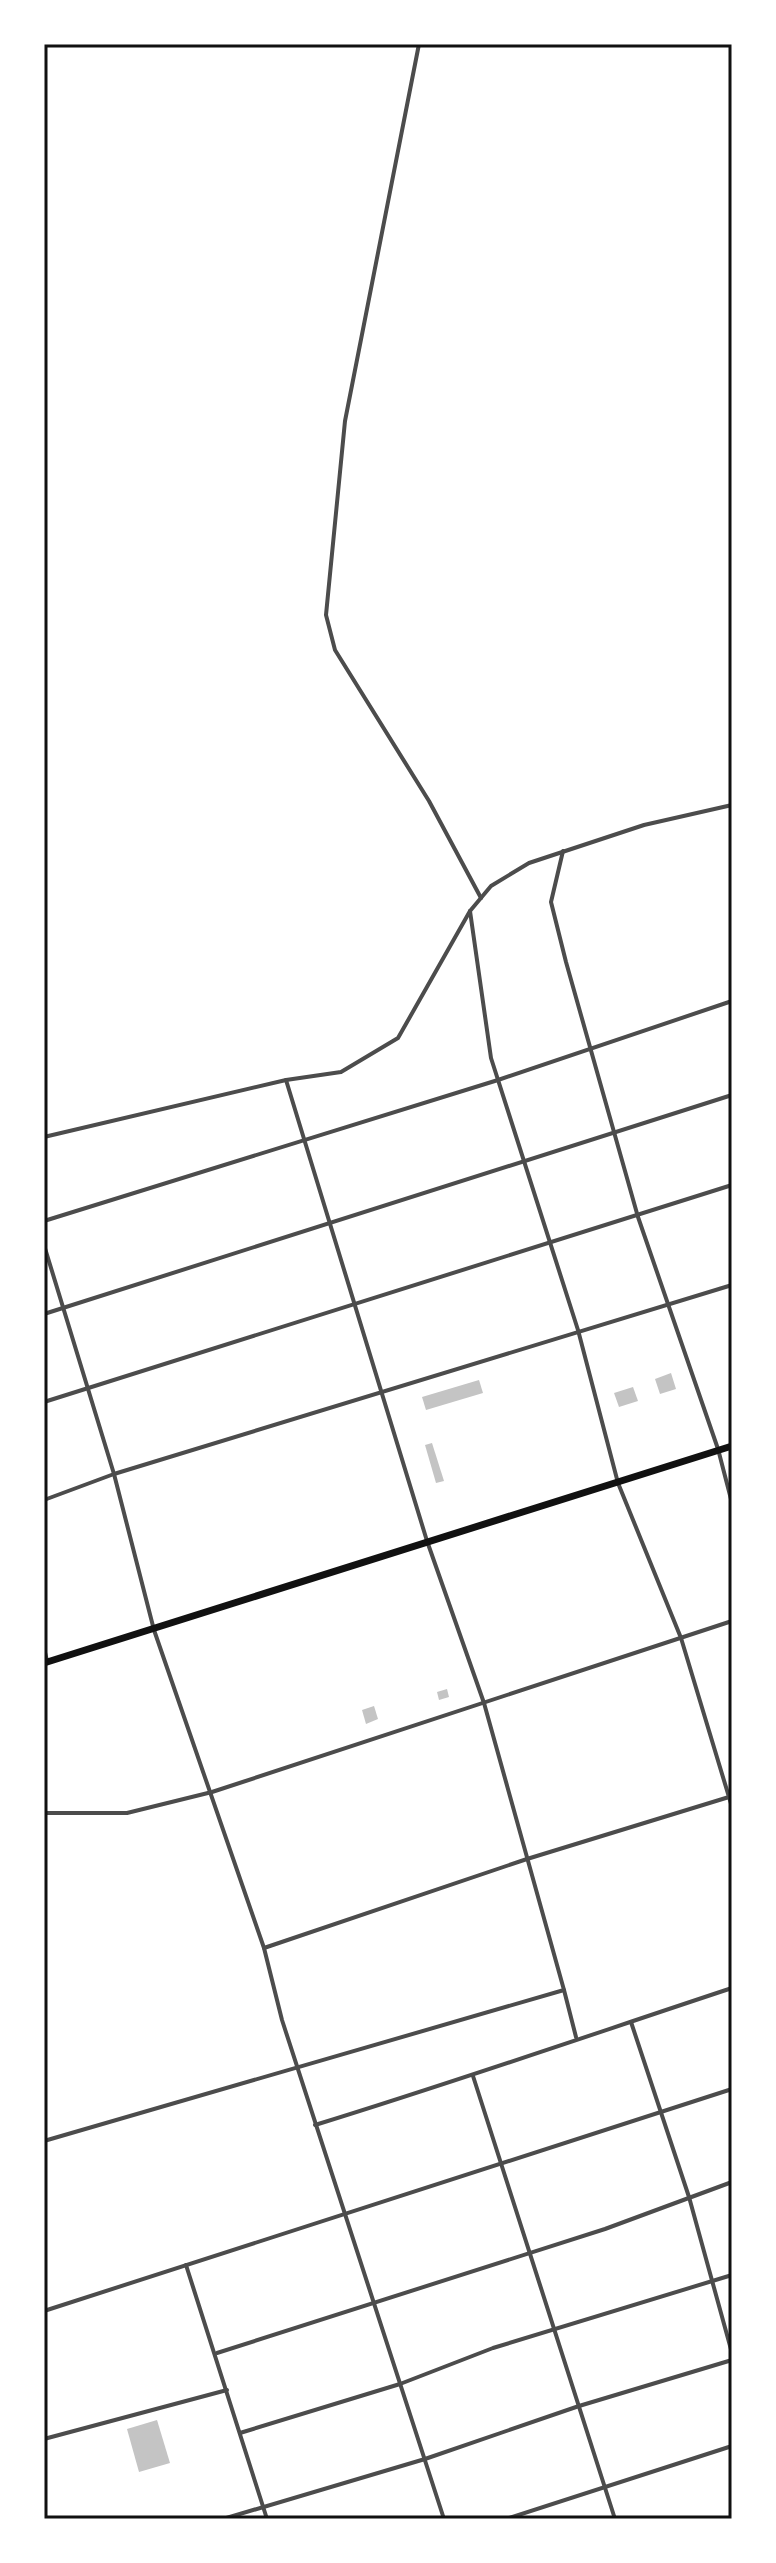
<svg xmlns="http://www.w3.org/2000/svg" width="776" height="2563" font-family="Poppins,sans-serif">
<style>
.building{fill:#c4c4c4}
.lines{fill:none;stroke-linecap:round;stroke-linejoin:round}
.minor{stroke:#4c4c4c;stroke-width:4}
.primary{stroke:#111;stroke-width:7}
.neatline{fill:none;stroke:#111;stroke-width:3}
</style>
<rect width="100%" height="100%" fill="#fff"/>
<g class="building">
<path d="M671,1373L676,1389L660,1394L655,1379Z"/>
<path d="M479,1380L483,1393L426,1410L422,1397Z"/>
<path d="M633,1387L638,1401L619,1407L614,1393Z"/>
<path d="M432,1443L444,1481L436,1483L425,1445Z"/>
<path d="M447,1689L449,1697L439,1700L437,1692Z"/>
<path d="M374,1706L378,1719L366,1724L362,1710Z"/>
<path d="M157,2420L170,2463L139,2472L127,2429Z"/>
</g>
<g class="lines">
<g class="minor">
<path d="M419,44L345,421L326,615L335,650L429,801L481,898"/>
<path d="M563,851L551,902L566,962L638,1217L718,1449L732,1503"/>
<path d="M470,911L491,1058L578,1330L618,1483L681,1638L732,1807"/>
<path d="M44,1137L286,1080L341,1072L398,1038L470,911L491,886L529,863L644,825L732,805"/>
<path d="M44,1221L498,1080L732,1001"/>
<path d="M44,1245L114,1474L154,1630L264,1948L282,2020L444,2519"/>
<path d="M44,1314L732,1095"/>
<path d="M44,1402L732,1185"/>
<path d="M44,1500L114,1474L732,1285"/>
<path d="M44,1648L47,1661"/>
<path d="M44,1813H127L212,1792L732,1621"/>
<path d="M264,1948L527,1859L729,1797"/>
<path d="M564,1990L576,2037"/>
<path d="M631,2022L689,2197L732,2353"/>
<path d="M473,2076L615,2519"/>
<path d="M315,2125C455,2082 593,2034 732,1988"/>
<path d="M44,2141L564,1990L484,1703L427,1541L286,1080"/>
<path d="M186,2265L267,2519"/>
<path d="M44,2311L732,2089"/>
<path d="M217,2353L605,2229L732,2182"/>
<path d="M240,2433L400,2384L493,2348L732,2275"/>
<path d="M44,2439L227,2390"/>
<path d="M223,2519L425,2459L579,2406L732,2360"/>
<path d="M506,2519L732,2446"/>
</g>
<path class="primary" d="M44,1663L732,1446"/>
</g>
<rect width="776" height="2563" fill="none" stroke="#ffffff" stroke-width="92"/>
<rect x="46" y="46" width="684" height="2471" class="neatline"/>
</svg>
